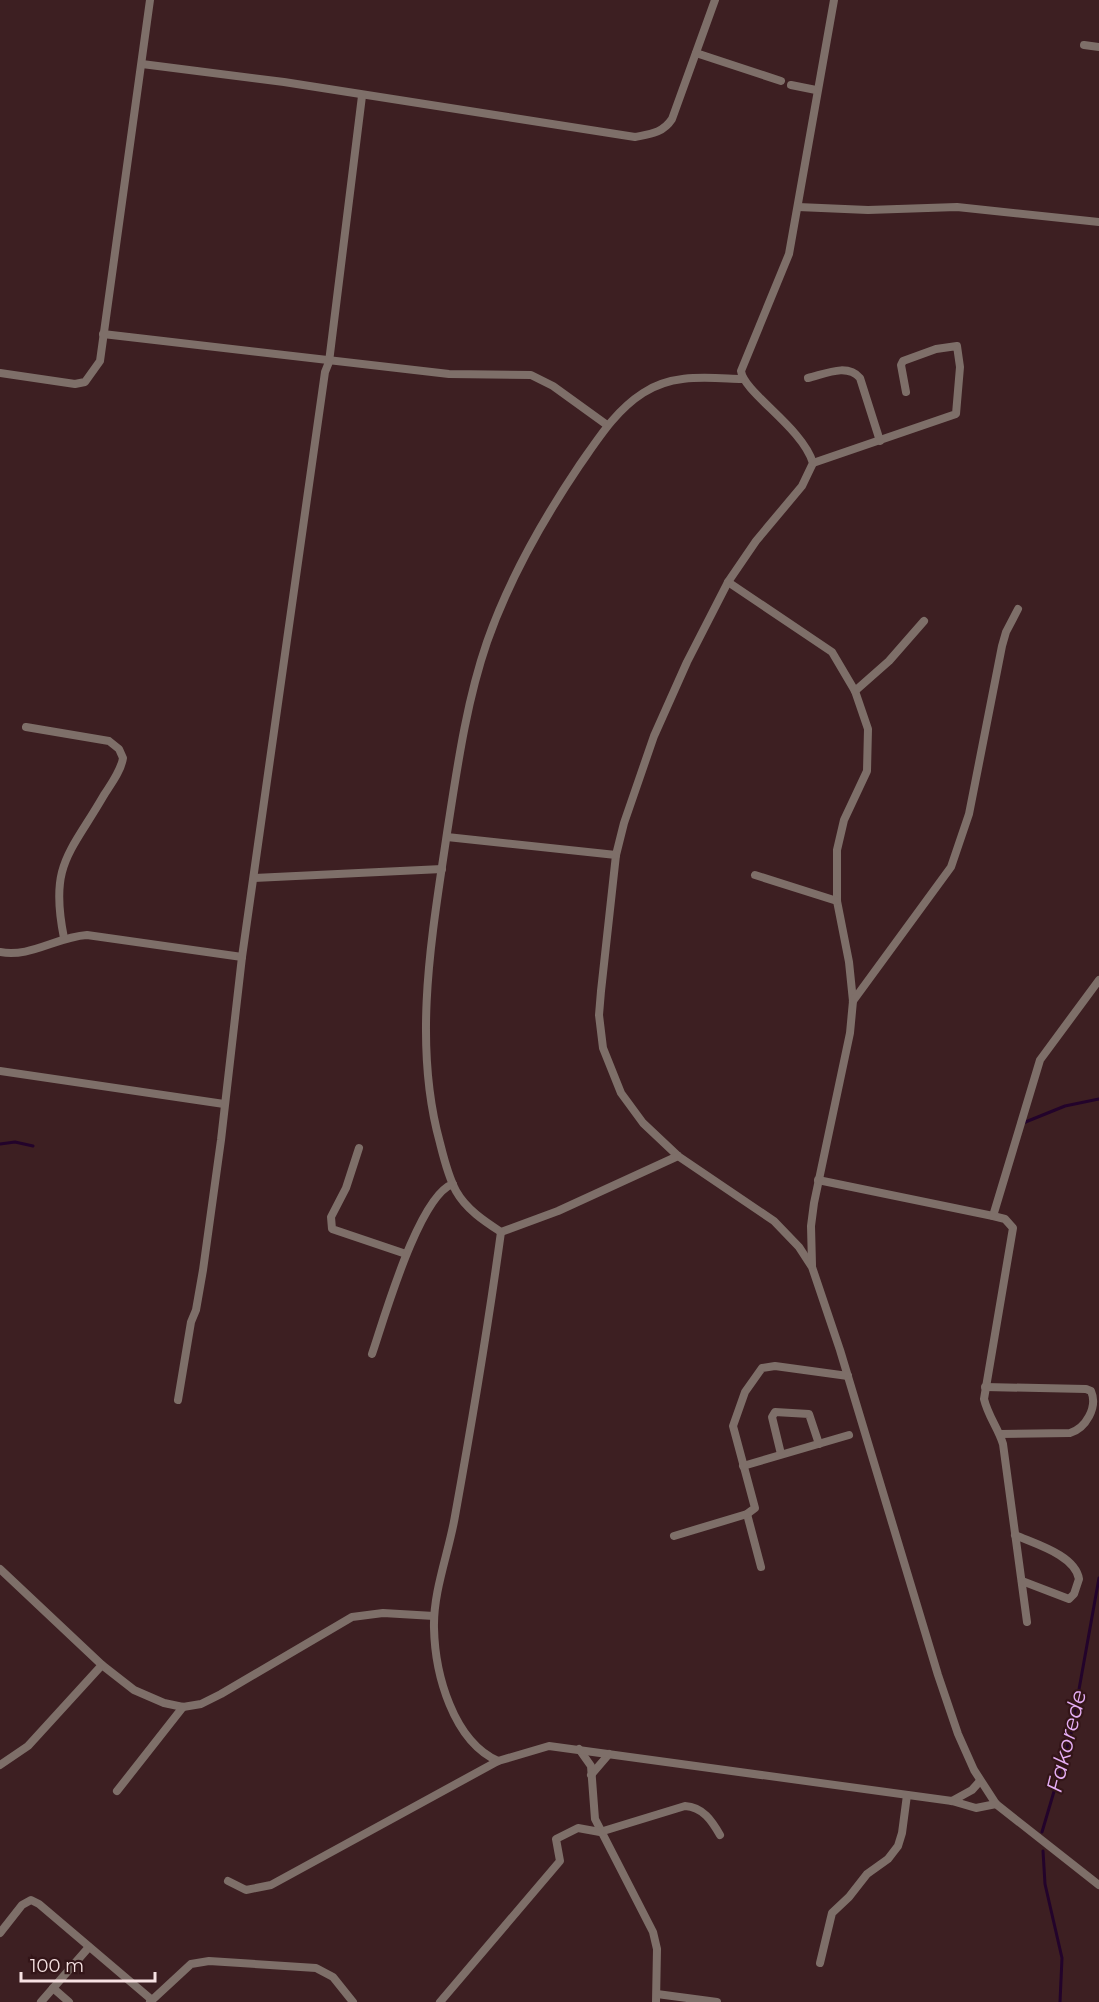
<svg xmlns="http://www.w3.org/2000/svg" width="1099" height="2002" font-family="Montserrat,sans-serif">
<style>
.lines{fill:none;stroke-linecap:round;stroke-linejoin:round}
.stream{stroke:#23032b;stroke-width:3}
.street{stroke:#7e6f69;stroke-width:8}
.labels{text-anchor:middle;stroke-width:4.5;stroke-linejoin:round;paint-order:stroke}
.water-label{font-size:22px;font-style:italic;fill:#e5aef4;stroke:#331518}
</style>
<rect width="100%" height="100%" fill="#3d1f22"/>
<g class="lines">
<g class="stream">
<path d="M1023,1123L1065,1106L1099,1099"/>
<path d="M0,1144L15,1142L33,1146"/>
<path d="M1042,1832L1071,1734L1099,1578"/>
<path d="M1043,1851L1045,1884L1062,1958L1060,2002"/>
</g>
<g class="street">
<path d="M834,0L789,254L741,371C744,393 802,427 813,463L802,486L756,541L728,582L687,662L654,736L624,823L616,855L601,991L599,1015L603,1048L621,1093L643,1123L678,1156L774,1221L799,1247L812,1267L840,1350L938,1675L958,1734L974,1770L996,1804L1099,1885"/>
<path d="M1084,45L1099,47"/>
<path d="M696,53L781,81"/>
<path d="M142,64L284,82L635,137C650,134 663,133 672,119L715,0"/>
<path d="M791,85L816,90"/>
<path d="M798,207L868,210L957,207L1099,222"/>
<path d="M103,334L449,374L531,375L553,386L607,425"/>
<path d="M0,373L75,384L85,382L100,361L150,0"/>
<path d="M808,378C825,374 847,363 860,378L880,441"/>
<path d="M813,463L956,414L960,367L957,346L936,349L903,361L901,365L906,392"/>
<path d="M728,582L832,652L855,691L868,729L867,771L844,820L837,850V901L849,962L853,1001L850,1033L814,1203L811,1226L812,1265"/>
<path d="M855,691L889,661L924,621"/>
<path d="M26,727L109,741L119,749L123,758C121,771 111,784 104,795C70,854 49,864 64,938"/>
<path d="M447,837L616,855"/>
<path d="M755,875L837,901"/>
<path d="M254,878L442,869"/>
<path d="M0,952C30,958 56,937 87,935L242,957"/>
<path d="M853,1001L951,867L969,814L1002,646L1006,632L1018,609"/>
<path d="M0,1071L224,1104"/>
<path d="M359,1148L346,1188L331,1217L332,1229L406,1254"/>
<path d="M678,1156L558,1211L501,1232C484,1221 466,1209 456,1191C448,1176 444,1159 440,1143C412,1042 432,935 447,833C457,769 466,703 487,642C509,579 542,521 579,466C598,439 615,411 643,393C673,373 708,378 742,379"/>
<path d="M818,1180L993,1216L1005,1219L1013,1228L984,1399C988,1416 998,1428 1003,1444L1027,1622"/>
<path d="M993,1216L1040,1060L1099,980"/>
<path d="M372,1354C384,1319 419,1195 453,1184"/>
<path d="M985,1387L1086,1389L1091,1391C1098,1407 1086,1428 1070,1433L1000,1434"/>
<path d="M178,1400L191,1322L196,1310L203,1270L221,1140L242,957L325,372L329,362L362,96"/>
<path d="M781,1454L772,1417L775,1412L809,1414L819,1444"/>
<path d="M743,1466L849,1435"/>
<path d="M747,1514L761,1567"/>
<path d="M1015,1535C1035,1544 1075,1555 1079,1579L1074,1594L1069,1599L1022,1581"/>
<path d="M674,1536L747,1514L755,1508L733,1426L745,1392L762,1368L775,1366L848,1376"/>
<path d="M0,1569L102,1665L134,1690L164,1703L183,1707L201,1704L221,1694L352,1617L383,1613L434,1616"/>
<path d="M579,1749L591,1766L595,1819L653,1932L657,1949L656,2002"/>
<path d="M498,1761C453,1741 435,1674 434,1628C433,1591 449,1552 455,1516C472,1422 488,1327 501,1232"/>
<path d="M0,1765L28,1746L102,1665"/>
<path d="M591,1775L609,1754"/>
<path d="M117,1791L183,1707"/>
<path d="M952,1801L972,1790L980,1781"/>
<path d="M228,1881L246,1890L271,1885L498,1761L549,1746L952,1801L976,1808L996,1804"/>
<path d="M0,1933L22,1905L31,1900L39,1904L152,2000"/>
<path d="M820,1963L832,1913L849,1897L867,1874L888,1859L898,1846L902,1833L907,1795"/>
<path d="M53,1988L69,2002"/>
<path d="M657,1994L717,2002"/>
<path d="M41,2002L89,1947"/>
<path d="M150,2002L191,1964L209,1961L316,1968L333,1977L353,2002"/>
<path d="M440,2002L560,1861L556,1839L578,1828L600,1832L685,1806C703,1807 712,1821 720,1835"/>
</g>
</g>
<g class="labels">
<g class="water-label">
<text transform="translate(1066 1741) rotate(-76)" y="8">Fakorede</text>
</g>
</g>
<path d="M21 1972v9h134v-9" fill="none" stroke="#f7e2e3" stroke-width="3"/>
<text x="30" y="1972" font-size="18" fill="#f7e2e3" stroke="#331518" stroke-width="4.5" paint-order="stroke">100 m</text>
</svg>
